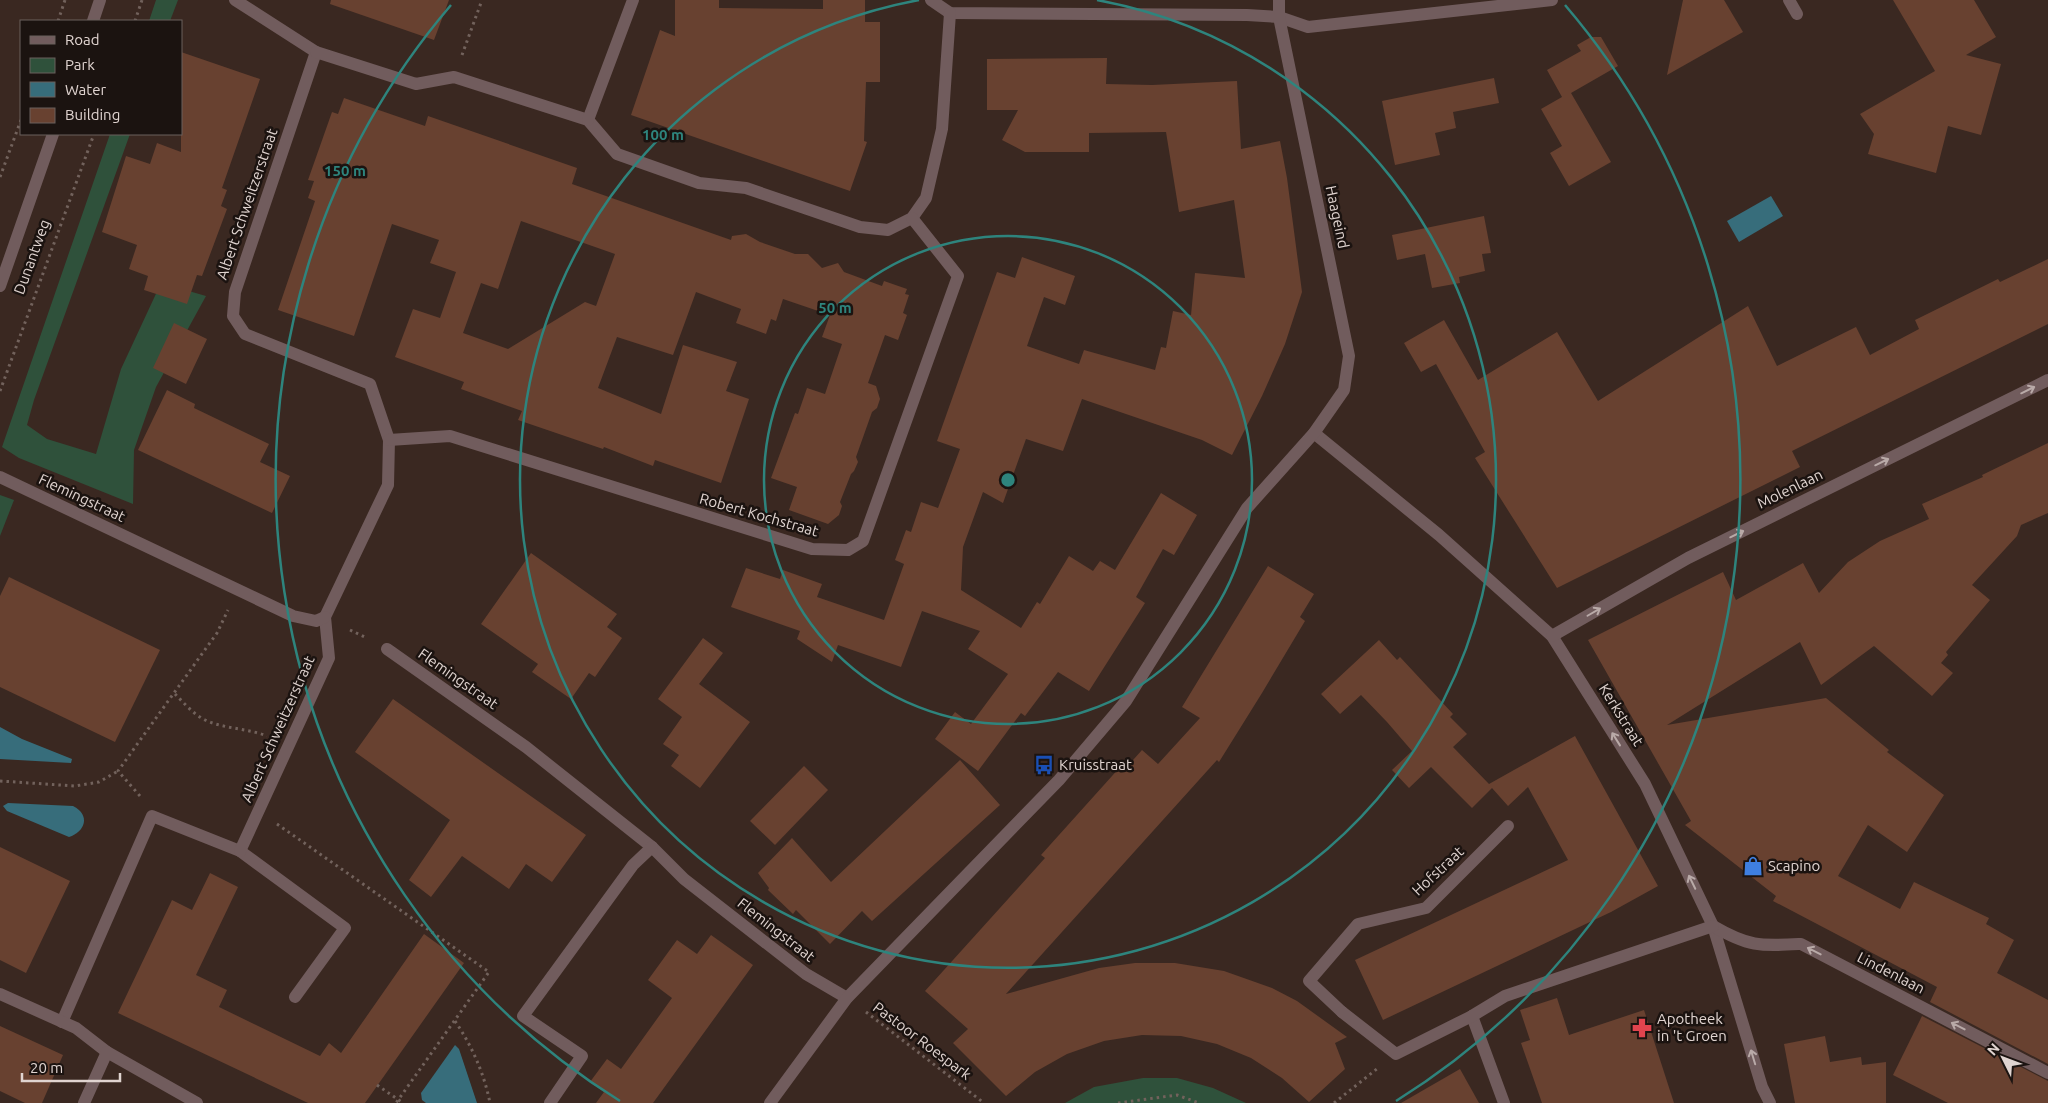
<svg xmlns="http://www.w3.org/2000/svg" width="2048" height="1103" font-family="Ubuntu,sans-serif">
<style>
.green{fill:#2f513b}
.water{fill:#376d7b}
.building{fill:#684130;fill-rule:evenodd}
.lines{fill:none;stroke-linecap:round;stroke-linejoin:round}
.path{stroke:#72625c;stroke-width:3;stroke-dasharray:2.5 4;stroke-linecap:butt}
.service{stroke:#715c5d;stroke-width:12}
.minor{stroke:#715c5d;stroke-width:12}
.tertiary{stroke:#715c5d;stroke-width:12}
.oneway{stroke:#b9aaa8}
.ring{fill:none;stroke:#2e847d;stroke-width:2.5}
.labels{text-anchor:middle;stroke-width:5;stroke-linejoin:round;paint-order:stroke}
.street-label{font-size:15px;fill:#e0d4d0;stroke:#1b1310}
.poi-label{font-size:15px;fill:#e0d4d0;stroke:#1b1310;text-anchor:start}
.centre{fill:#2e847d;stroke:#1b1310;stroke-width:2.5}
.ring-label{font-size:15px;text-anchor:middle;font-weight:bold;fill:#2e847d;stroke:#1b1310;stroke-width:5;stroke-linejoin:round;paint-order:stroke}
</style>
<rect width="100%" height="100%" fill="#3a2821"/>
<g class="green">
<path d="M156,0H178L170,21H149Z"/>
<path d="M110,134H130L34,400L27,425L47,439L96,454L121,369L161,283L206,296L156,387L134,450L133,504L19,458L2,447Z"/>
<path d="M0,495L14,500L0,536Z"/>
<path d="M1143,1078H1177L1213,1088L1246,1103H1065L1094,1087Z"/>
</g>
<g class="water">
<path d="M1771,196L1783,216L1739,242L1727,221Z"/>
<path d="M0,727L22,739L72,759L71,763L0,759Z"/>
<path d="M8,803L73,806C91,815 85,832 69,837L7,811L3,806Z"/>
<path d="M455,1045L459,1049L477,1103H426L422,1100L421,1093Z"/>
</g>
<g class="building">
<path d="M331,0H449L434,40L330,4Z"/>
<path d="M675,0H719V8L823,9V0H865V22H880V82H866L864,141L867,142L850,191L631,115L660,30L675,36Z"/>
<path d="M1683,0H1724L1743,32L1667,75Z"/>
<path d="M1893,0H1974L1996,37L1966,55L2001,64L1981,135L1948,126L1936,173L1868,154L1874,134L1860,114L1935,71Z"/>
<path d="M1591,37H1601L1618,66L1571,93L1611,162L1569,186L1550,153L1562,146L1541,109L1562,97L1547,70L1581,51L1577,45Z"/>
<path d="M181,52L260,79L222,188L227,190L221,206L227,209L202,276L197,275L187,304L144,290L148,276L129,269L137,245L102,232L126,156L150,164L157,143L181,152Z"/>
<path d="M1107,58L1106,84L1152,85L1237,81L1241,149L1280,141L1287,178L1302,292L1285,344L1262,396L1232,455L1202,440L1082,399L1063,451L1026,439L1003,503L983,492L963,547L961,590L1021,628L1037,602L1040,604L1069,556L1093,571L1100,561L1115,570L1161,493L1197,515L1174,555L1163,549L1136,597L1145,603L1089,691L1058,672L1025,716L1021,713L978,771L935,739L955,712L971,724L1008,674L968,649L980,631L922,611L901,667L838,645L832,662L797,639L800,631L731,607L746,568L780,579L783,570L822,584L817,597L884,620L904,564L895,560L906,530L911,532L921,502L938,508L960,449L937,441L997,272L1015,278L1022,257L1075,276L1065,305L1044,297L1027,346L1079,364L1084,350L1155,370L1161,347L1166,348L1173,311L1191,315L1195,273L1245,278L1234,200L1179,212L1166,132L1089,133V152H1025L1002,140L1018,110H987V59Z"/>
<path d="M1494,78L1499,103L1453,112L1456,128L1435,133L1440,155L1395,165L1382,101Z"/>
<path d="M344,98L425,126L428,116L577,168L572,184L731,240L732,236L746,234L760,242L795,254H808L822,268L838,263L844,272L882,286L884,281L907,289L905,294L909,295L903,313L907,315L898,340L885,335L868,383L876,386L880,399L877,408L872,412L856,457L858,462L854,471L851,474L840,502L842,506L839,515L828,524L789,510L797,487L771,478L795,413L798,414L807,388L825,394L842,344L822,337L830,315L783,299L776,321L771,319L766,334L736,323L741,309L696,292L673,355L617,337L598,388L661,414L683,345L737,362L726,391L749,399L721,483L655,460L653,466L604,447L603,449L518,420L522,411L461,389L464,382L395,357L413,309L440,318L456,272L430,263L439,240L392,224L354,336L278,310L315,201L308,198L314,181L308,180L332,112L338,114ZM521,221L615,254L596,306L585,302L508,349L463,333L481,283L498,289Z"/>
<path d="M1484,216L1491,253L1482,254L1485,271L1459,277L1460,283L1432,288L1425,254L1397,260L1392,235Z"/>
<path d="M2048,259V324L1792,451L1800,467L1557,588L1475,458L1485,452L1436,364L1421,372L1404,343L1444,320L1478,380L1557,332L1598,401L1748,306L1777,366L1856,327L1870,355L1919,329L1915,320L1998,279L2000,282Z"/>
<path d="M174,323L207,339L186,384L153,368Z"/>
<path d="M167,390L195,404L194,408L269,444L260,462L290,476L272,513L138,450Z"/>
<path d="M2048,443V513L2021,525L2017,536L1972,585L1990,600L1946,652L1948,655L1941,663L1953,673L1932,696L1874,646L1821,685L1800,642L1667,725L1826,698L1889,750L1887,752L1944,795L1907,852L1868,825L1838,876L1900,909L1914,882L1989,918L1986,924L2014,940L1997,973L2048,1000V1064L1930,1002L1937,987L1773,901L1776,896L1685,825L1691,821L1588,640L1723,572L1736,600L1803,563L1819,593L1848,562L1880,541L1929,519L1922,504L1983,477L1982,475Z"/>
<path d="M531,553L617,614L607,627L622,638L595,677L589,673L571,699L532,672L538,664L481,624Z"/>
<path d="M1268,566L1314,594L1300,617L1305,621L1262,693L1219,762L1217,760L1006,994L1099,968L1135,963H1175L1224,971L1272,988L1297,1001L1347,1037L1335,1043L1345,1069L1309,1102L1282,1078L1251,1058L1217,1044L1181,1036L1142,1035L1104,1041L1067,1054L1035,1072L1006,1096L953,1043L968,1029L925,991L1045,858L1041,855L1121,766L1125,769L1142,750L1158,764L1200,718L1182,707Z"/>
<path d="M9,577L160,650L115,742L0,687V596Z"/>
<path d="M703,638L723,653L699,684L750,722L700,788L671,766L679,755L663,744L682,717L658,699Z"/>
<path d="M1379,640L1397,660L1400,657L1453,714L1450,717L1467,734L1453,747L1489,784L1575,736L1658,886L1611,912L1383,1020L1355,960L1568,860L1528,787L1508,806L1492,788L1472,808L1431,767L1409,788L1392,770L1412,751L1387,722L1361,695L1340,714L1321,694Z"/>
<path d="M393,699L586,835L552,882L526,864L509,889L462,856L431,897L409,880L450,820L355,752Z"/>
<path d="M960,760L1000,805L872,921L862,911L830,944L796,910L793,914L768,890L769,888L758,873L792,838L831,882Z"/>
<path d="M804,766L828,790L775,845L750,821Z"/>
<path d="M0,847L70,881L26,973L0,960Z"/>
<path d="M210,873L238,887L196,975L227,990L219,1007L320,1056L329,1043L341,1053L424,934L464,963L365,1103H308L118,1013L172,900L192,910Z"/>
<path d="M711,935L753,965L653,1103H596L604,1092L590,1082L607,1059L621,1069L672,998L648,980L677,940L697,954Z"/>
<path d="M1557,998L1569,1035L1644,1010L1674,1103H1542L1521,1043L1530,1040L1520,1010Z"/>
<path d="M1922,1016L2048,1081V1103H1948L1893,1075Z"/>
<path d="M0,1026L63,1055L42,1103H25L0,1091Z"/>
<path d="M1825,1036L1830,1062L1861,1057L1862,1065L1886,1062V1103H1795L1784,1044Z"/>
<path d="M1460,1069L1479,1103H1401Z"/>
</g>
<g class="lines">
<g class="path">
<path d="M58,21L65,0"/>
<path d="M135,21L142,0"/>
<path d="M462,55L482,0"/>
<path d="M0,177L21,120"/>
<path d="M0,391L94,134"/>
<path d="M350,630L367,638"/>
<path d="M175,694C184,703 193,714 205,720C224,729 247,728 267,736"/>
<path d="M0,781L75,786L99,782L118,771"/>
<path d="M140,796L118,771L217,633L228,610"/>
<path d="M277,824L489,972L396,1103"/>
<path d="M866,1012L984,1103"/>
<path d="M455,1021C472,1046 484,1073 490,1103"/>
<path d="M377,1085L403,1103"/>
<path d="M1118,1103L1177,1095L1199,1103"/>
<path d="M1334,1103L1378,1068"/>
</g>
<g class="service">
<path d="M1789,0L1797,14"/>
<path d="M387,649L526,747L652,847L684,879L806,974L847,998"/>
<path d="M1342,1012L1309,981L1358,924L1426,908L1508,826"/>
<path d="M1472,1016L1504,1103"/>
<path d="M62,1022L152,816L240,851L345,928L295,997"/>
<path d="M550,1103L582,1056L523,1016L633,865L652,847"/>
</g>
<g class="minor">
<path d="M235,0L316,52L235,292L233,316L245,334L370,384L389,440L388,485L325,617L329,658L240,851"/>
<path d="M931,0L950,13L1247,15L1279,17L1308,27L1552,0"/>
<path d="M316,52L416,84L454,77L588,120L617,154L699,183L746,188L860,227L888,230L912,218L926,198L942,129L950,13"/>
<path d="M588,120L633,0"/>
<path d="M1314,433L1439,535L1552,636L1645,784L1713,926L1762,1087L1770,1103"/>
<path d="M389,440L450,436L812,549L848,550L863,541L958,276L912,218"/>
<path d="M0,477L293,616L316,621L325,617"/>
<path d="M1552,636L1688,558L2048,380"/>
<path d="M1713,926C1749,947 1760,946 1801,944L2048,1073"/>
<path d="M0,994L76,1028L107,1052"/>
<path d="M1342,1012L1396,1054L1472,1016L1505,996L1713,926"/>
<path d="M84,1103L107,1052L197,1103"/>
<path d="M770,1103L847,998L1059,780L1126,701L1247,508L1314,433L1344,390L1349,356L1279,17V0"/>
</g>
<g class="tertiary">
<path d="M93,21L100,0"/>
<path d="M0,286L53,134"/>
</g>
</g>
<defs><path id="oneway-shaft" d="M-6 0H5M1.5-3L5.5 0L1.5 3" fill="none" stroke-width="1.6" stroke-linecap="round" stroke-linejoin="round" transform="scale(1.25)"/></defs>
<g class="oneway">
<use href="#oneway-shaft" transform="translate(2028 390) rotate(-26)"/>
<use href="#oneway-shaft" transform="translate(1882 462) rotate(-26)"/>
<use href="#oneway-shaft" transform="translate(1737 534) rotate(-26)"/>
<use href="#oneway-shaft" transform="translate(1594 612) rotate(-30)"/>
<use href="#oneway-shaft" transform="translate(1616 739) rotate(-122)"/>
<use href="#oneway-shaft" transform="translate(1692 882) rotate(-116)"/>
<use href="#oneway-shaft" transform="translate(1814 951) rotate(-153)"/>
<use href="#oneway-shaft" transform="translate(1958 1026) rotate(-153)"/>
<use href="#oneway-shaft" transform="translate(1753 1057) rotate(-107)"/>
</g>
<g class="ring">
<circle cx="1008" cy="480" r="244"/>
<path d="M1097 0A488 488 0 1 1 919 0"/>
<path d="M620 1101A732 732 0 0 1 451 5M1565 5A732 732 0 0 1 1396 1101"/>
</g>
<defs>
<symbol id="bus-bare" viewBox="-9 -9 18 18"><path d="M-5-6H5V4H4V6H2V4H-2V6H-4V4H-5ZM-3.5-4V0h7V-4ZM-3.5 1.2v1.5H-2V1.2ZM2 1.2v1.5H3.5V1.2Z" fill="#1a4fb4" stroke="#1b1310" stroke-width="2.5" paint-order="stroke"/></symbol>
<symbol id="shop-bare" viewBox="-9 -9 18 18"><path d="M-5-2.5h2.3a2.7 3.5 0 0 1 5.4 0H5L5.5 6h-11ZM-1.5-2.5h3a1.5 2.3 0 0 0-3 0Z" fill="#3f7fe0" stroke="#1b1310" stroke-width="2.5" paint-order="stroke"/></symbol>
<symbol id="pharmacy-bare" viewBox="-9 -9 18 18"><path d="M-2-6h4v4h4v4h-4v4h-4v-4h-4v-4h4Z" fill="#e0444e" stroke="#1b1310" stroke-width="2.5" paint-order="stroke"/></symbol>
</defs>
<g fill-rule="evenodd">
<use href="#bus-bare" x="1030" y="751" width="28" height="28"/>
<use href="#shop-bare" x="1739" y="852" width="28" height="28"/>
<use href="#pharmacy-bare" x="1628" y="1014" width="28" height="28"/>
</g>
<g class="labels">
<g class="street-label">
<text transform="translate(247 204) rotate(-71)" y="5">Albert Schweitzerstraat</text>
<text transform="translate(1337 217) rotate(78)" y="5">Haageind</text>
<text transform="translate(32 257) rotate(-70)" y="5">Dunantweg</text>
<text transform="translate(1790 489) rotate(-26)" y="5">Molenlaan</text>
<text transform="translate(82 498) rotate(25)" y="5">Flemingstraat</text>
<text transform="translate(759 515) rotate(16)" y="5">Robert Kochstraat</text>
<text transform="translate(458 679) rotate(35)" y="5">Flemingstraat</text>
<text transform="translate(1621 715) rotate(58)" y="5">Kerkstraat</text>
<text transform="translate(278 729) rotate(-66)" y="5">Albert Schweitzerstraat</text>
<text transform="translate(1438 871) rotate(-43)" y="5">Hofstraat</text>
<text transform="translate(776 930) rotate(38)" y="5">Flemingstraat</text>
<text transform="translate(1891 973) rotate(27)" y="5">Lindenlaan</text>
<text transform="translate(922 1041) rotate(37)" y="5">Pastoor Roespark</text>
</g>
<g class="poi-label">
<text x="1059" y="770">Kruisstraat</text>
<text x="1768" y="871">Scapino</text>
<text x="1657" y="1024">Apotheek<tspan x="1657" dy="17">in 't Groen</tspan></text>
</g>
</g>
<circle cx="1008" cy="480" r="8" class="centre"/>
<g class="ring-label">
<text x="663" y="140">100 m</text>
<text x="345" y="176">150 m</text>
<text x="835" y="313">50 m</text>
</g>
<rect x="20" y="20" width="162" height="115" fill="#1b1310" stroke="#6a605d"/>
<rect x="30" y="36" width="25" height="8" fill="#715c5d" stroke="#6a605d"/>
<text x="65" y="45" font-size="15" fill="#e0d4d0">Road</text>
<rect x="30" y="58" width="25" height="15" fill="#2f513b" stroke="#6a605d"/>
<text x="65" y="70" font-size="15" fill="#e0d4d0">Park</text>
<rect x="30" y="82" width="25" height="15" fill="#376d7b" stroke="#6a605d"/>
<text x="65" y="95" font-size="15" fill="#e0d4d0">Water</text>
<rect x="30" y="108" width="25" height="15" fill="#684130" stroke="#6a605d"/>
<text x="65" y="120" font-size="15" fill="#e0d4d0">Building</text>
<g transform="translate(2003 1058) rotate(312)" stroke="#1b1310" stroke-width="4" paint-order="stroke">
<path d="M0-4L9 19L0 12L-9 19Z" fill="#e0d4d0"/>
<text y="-8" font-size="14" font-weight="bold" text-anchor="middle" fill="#e0d4d0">N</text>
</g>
<path d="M22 1073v8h98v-8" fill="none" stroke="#e0d4d0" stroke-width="2.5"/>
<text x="30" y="1073" font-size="15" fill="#e0d4d0" stroke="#1b1310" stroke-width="4" paint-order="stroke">20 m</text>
</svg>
